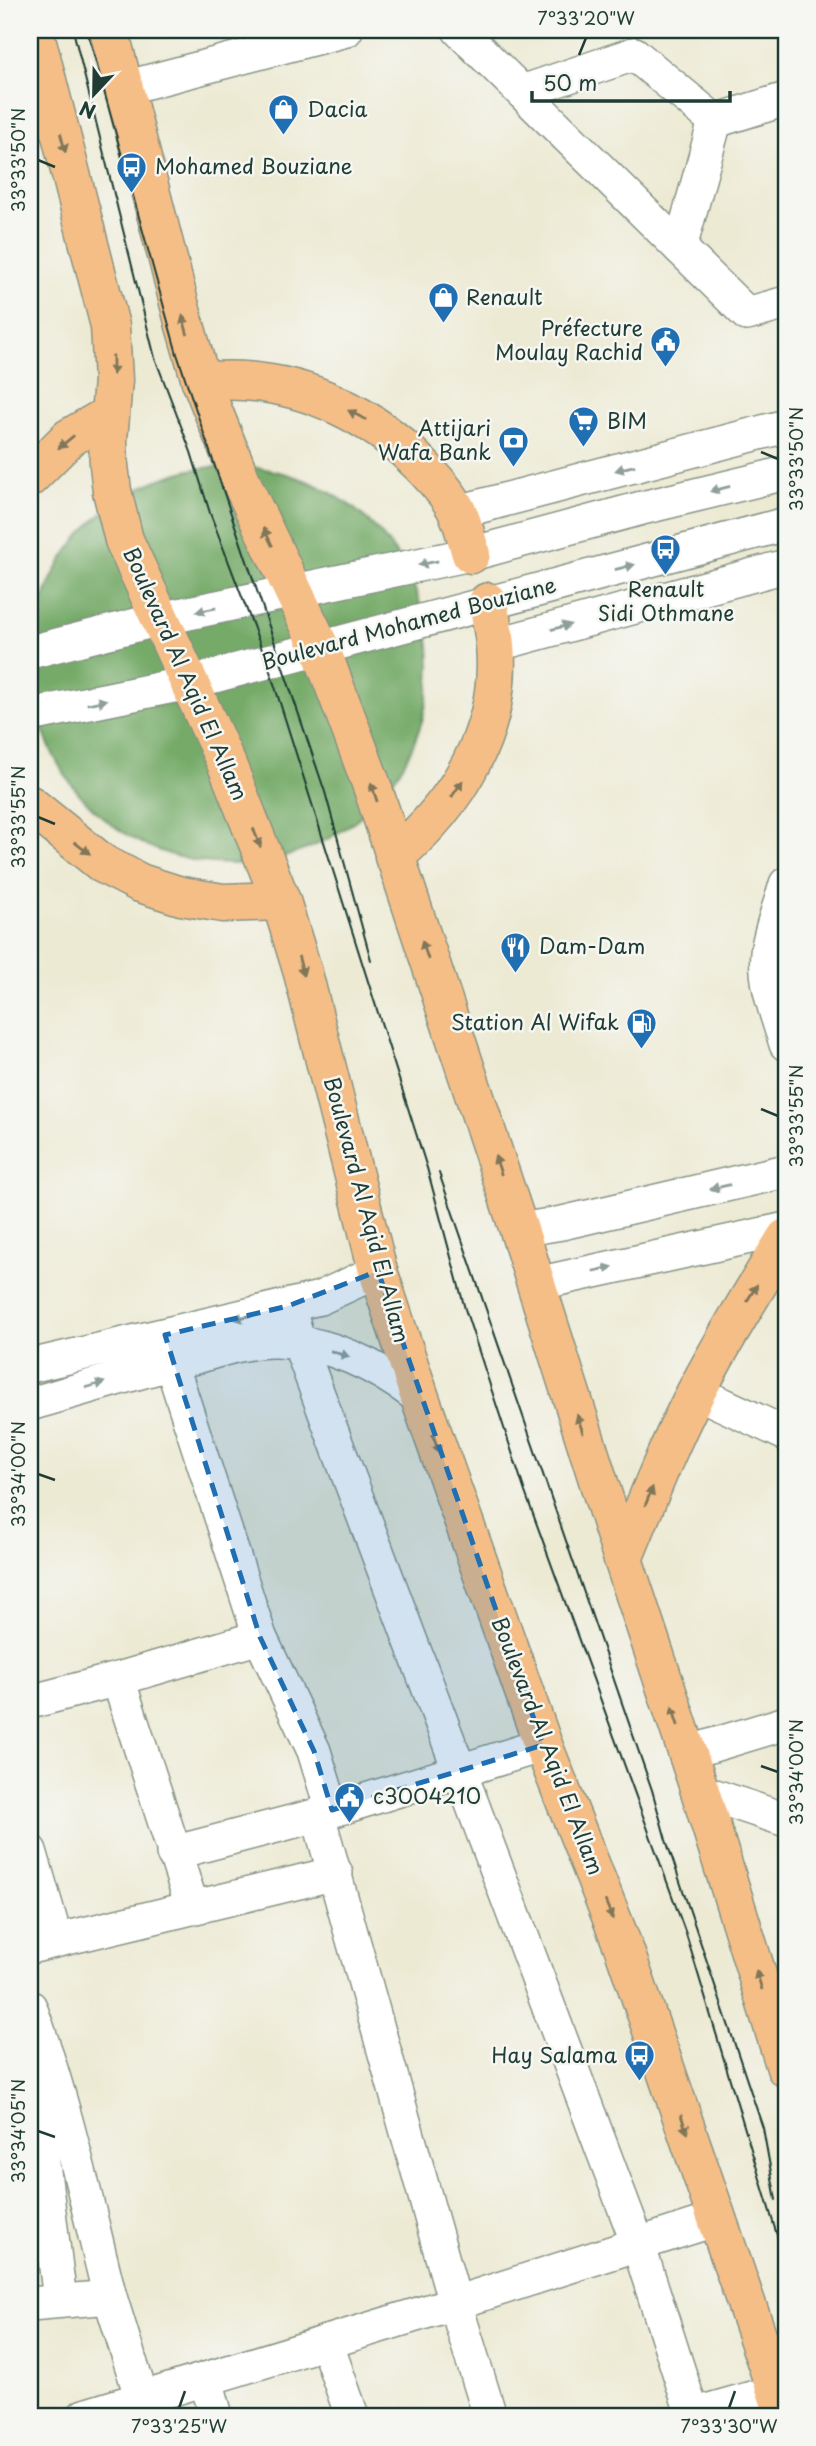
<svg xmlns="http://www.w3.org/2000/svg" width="816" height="2446" font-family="'Playpen Sans',sans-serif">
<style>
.forest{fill:#74aa68;stroke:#4a744e;stroke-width:2}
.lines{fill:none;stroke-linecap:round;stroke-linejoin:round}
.minor-casing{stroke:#869484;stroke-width:36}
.major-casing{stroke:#869484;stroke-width:41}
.minor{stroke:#fff;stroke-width:33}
.major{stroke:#f6be87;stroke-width:38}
.tram{stroke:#1f3d34;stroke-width:2}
.oneway{fill:#807759}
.oneway2{fill:#8f9e9a}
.marked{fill:#1f6fb2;fill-opacity:0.2;stroke:#1f6fb2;stroke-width:5;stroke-dasharray:14 9;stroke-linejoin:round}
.ticks{fill:none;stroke:#1f3d34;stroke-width:2.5}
.labels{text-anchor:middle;stroke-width:5;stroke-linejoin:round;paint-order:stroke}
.poi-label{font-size:21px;fill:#1f3d34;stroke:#f6f6f2;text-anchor:start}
.street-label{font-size:21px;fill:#1f3d34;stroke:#f6f6f2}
.neatline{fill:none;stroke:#1f3d34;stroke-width:2.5}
.ticks-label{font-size:18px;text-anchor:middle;fill:#1f3d34}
</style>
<rect width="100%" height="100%" fill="#f6f6f2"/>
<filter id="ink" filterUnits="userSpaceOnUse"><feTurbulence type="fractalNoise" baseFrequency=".0143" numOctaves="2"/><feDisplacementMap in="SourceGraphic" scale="14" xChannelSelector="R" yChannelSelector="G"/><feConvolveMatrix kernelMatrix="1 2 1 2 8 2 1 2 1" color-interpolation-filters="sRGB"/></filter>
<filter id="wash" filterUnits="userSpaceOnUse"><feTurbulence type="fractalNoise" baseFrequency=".00686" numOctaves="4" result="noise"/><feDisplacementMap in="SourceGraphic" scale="28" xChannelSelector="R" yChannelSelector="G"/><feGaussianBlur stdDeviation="1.57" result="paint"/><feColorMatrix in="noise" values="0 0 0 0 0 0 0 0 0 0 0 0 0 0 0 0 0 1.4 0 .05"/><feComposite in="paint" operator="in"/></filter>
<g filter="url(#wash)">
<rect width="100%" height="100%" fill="#edead4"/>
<circle class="forest" cx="231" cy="665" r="199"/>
</g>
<g filter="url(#ink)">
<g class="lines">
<defs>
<g id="minor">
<path d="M459,30L747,314L786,303"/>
<path d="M634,54L715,121L786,99"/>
<path d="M124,88L346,30"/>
<path d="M522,92L634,54"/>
<path d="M680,248L715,121"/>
<path d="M458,512L786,426"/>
<path d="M495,645L786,566"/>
<path d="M30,652L160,619L471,554L642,508L786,473"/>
<path d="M30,715L188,683L786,524"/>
<path d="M786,884C780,906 770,930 767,953C764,984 777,1014 786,1044"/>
<path d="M519,1230L562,1223L786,1171"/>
<path d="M536,1284L786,1229"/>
<path d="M288,1306L299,1343L338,1448L638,2244L693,2416"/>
<path d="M165,1335L171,1363L260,1637L314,1751L332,1810"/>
<path d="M30,1366L320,1298L378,1271"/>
<path d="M696,1392L786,1434"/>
<path d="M30,1404C86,1388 143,1370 200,1356C223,1349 248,1341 273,1341C328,1340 377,1366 420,1398"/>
<path d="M118,1679L192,1906"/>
<path d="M30,1702L118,1679L260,1637"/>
<path d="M687,1753L786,1723"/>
<path d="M700,1791L786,1820"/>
<path d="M318,1815L455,2303L490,2416"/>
<path d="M30,1851L56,1940"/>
<path d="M173,1853L318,1815L543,1745"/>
<path d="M30,1947L336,1873"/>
<path d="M30,2007C65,2101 86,2201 110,2297"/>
<path d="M35,2062L34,2091L60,2300"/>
<path d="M30,2304L110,2297L142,2399"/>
<path d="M326,2342L352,2416"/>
<path d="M206,2379L216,2416"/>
<path d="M692,2415L776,2391"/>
<path d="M84,2416L455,2303L717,2219"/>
</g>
<g id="major">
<path d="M34,30L110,326L113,380L108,440L109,465L112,491L124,540L227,765L281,901L303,973L378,1271L420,1398L543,1745L624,1949L785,2416"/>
<path d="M109,30L184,322L201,381L244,488L320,647L372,786L519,1230L623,1559L700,1791L786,2068"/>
<path d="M201,381C216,381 230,380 244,381C310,385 373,416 419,463C433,477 450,495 458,513C464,526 467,541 471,554"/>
<path d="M30,477L69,438L109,415"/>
<path d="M30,805L103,864L140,883L181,896L223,903L281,901"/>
<path d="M394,857C457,804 503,730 495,645C494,630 490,616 488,602"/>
<path d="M623,1559C646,1503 668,1446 696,1392C724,1339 755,1288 786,1238"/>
</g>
</defs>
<use href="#minor" class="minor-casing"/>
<use href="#major" class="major-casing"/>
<use href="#minor" class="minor"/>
<use href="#major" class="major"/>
<g class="tram">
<path d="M73,30L155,358L191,452L210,513L269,668L427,1168L465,1309L525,1492L686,1934L786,2265"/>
<path d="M87,30L177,354L325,792L371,960"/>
<path d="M439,1173L652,1790L666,1840L763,2128L776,2200"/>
</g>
</g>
<defs><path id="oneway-solid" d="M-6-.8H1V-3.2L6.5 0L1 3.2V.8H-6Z" transform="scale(1.75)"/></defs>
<g class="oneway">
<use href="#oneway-solid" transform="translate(63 143) rotate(75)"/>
<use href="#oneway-solid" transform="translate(185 325) rotate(-105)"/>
<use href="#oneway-solid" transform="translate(113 365) rotate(89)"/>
<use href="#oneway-solid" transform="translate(357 415) rotate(-153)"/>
<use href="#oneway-solid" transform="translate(66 442) rotate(141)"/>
<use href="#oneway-solid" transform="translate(268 537) rotate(-116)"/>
<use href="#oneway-solid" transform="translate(457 789) rotate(-56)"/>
<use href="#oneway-solid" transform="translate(374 792) rotate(-108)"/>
<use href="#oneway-solid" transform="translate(257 838) rotate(69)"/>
<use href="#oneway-solid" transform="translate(82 848) rotate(37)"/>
<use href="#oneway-solid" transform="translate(425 950) rotate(-109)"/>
<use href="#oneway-solid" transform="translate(301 966) rotate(75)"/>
<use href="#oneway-solid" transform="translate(498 1165) rotate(-109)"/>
<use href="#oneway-solid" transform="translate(752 1293) rotate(-58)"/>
<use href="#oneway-solid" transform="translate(580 1424) rotate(-108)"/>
<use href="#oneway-solid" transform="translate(436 1444) rotate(70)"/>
<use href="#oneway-solid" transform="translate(649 1496) rotate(-68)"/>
<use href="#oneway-solid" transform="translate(675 1716) rotate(-108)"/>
<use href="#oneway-solid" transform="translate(609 1910) rotate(68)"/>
<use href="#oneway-solid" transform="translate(759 1980) rotate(-107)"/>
<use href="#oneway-solid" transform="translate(684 2124) rotate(71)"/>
</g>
<g class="oneway2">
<use href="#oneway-solid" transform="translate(625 468) rotate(165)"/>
<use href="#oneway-solid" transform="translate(720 489) rotate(166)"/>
<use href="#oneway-solid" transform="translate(428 563) rotate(168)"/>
<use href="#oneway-solid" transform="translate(625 567) rotate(-14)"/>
<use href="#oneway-solid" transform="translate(206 610) rotate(168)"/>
<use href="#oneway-solid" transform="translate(561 627) rotate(-15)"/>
<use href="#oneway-solid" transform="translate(97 702) rotate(-11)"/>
<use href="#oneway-solid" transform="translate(720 1187) rotate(167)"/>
<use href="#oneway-solid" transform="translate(603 1269) rotate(-13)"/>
<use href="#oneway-solid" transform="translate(244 1317) rotate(167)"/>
<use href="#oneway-solid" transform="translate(340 1354) rotate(19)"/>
<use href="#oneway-solid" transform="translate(95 1385) rotate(-16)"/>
</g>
</g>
<path class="marked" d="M378,1271L543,1745L332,1810L314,1751L260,1637L165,1335L288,1306Z"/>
<path class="ticks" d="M579,55L586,38M38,160L55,167M761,452L778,459M38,817L55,824M761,1109L778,1116M38,1474L55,1480M761,1766L778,1772M38,2131L55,2137M179,2408L185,2391M729,2408L735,2391"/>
<defs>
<symbol id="shop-pin" viewBox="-11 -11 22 30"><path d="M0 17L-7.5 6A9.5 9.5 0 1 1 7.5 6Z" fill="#1f6fb2" stroke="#f6f6f2"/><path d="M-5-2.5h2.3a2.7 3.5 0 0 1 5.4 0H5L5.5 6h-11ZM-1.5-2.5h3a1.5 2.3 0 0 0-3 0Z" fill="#fff"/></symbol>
<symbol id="bus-pin" viewBox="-11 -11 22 30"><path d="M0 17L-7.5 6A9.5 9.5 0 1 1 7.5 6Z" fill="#1f6fb2" stroke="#f6f6f2"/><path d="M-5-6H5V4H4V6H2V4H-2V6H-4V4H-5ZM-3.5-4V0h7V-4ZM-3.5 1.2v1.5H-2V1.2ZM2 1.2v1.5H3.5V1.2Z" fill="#fff"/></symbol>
<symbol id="civic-pin" viewBox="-11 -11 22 30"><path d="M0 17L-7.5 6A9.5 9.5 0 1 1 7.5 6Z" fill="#1f6fb2" stroke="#f6f6f2"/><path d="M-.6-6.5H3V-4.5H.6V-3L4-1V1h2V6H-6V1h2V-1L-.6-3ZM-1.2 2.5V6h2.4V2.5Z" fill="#fff"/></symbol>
<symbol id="supermarket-pin" viewBox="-11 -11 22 30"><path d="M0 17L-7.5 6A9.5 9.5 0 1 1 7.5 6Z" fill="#1f6fb2" stroke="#f6f6f2"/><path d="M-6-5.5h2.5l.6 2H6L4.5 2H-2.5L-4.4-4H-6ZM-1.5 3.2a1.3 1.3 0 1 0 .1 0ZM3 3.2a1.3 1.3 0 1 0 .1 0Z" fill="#fff"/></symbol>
<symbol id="bank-pin" viewBox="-11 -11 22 30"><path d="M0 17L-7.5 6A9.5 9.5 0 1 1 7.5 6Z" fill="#1f6fb2" stroke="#f6f6f2"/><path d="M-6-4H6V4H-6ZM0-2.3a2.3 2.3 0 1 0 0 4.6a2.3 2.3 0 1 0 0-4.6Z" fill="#fff"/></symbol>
<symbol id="restaurant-pin" viewBox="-11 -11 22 30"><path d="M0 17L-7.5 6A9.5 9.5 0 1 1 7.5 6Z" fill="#1f6fb2" stroke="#f6f6f2"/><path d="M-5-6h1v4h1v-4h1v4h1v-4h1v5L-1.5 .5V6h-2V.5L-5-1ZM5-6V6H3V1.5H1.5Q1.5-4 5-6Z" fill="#fff"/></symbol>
<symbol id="fuel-pin" viewBox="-11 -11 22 30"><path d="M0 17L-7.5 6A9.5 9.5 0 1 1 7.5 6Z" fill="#1f6fb2" stroke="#f6f6f2"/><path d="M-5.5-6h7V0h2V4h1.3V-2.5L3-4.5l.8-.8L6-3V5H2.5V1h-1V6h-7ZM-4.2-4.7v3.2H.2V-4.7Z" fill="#fff"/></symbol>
</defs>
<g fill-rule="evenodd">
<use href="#shop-pin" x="266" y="92" width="35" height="47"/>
<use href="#bus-pin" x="114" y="150" width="35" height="47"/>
<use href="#shop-pin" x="426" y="280" width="35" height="47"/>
<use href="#civic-pin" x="648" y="324" width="35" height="47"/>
<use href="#supermarket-pin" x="566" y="404" width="35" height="47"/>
<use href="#bank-pin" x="496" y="424" width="35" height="47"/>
<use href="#bus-pin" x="648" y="532" width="35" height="47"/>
<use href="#restaurant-pin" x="498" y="930" width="35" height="47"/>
<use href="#fuel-pin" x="624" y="1006" width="35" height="47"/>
<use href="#civic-pin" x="332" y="1780" width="35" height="47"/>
<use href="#bus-pin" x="622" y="2038" width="35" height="47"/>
</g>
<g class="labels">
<g class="poi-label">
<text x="307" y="117">Dacia</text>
<text x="155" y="174">Mohamed Bouziane</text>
<text x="466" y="305">Renault</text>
<text x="643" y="336" text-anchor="end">Préfecture<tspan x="643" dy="24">Moulay Rachid</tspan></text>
<text x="607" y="429">BIM</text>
<text x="491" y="436" text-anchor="end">Attijari<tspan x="491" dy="24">Wafa Bank</tspan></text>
<text x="666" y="597" text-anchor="middle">Renault<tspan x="666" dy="24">Sidi Othmane</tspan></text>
<text x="539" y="954">Dam-Dam</text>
<text x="619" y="1030" text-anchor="end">Station Al Wifak</text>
<text x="373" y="1804">c3004210</text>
<text x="617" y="2063" text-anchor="end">Hay Salama</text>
</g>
<g class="street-label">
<text transform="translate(409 624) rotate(-15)" y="7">Boulevard Mohamed Bouziane</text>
<text transform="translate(185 674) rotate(66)" y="7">Boulevard Al Aqid El Allam</text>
<text transform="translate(366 1210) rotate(75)" y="7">Boulevard Al Aqid El Allam</text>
<text transform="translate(547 1746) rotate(69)" y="7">Boulevard Al Aqid El Allam</text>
</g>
</g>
<rect width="816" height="2446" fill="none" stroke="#f6f6f2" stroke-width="77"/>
<g transform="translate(94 94) rotate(202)" stroke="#f6f6f2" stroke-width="5" paint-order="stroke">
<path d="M0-5L12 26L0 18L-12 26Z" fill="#1f3d34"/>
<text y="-10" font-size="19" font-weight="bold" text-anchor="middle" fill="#1f3d34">N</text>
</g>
<path d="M532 91v10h198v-10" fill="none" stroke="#1f3d34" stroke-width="3.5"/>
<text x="543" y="91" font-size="21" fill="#1f3d34" stroke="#f6f6f2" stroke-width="5" paint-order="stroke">50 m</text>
<rect x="38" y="38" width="740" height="2370" class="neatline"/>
<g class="ticks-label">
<text x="586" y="25">7°33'20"W</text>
<text transform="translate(19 160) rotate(-90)" y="6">33°33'50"N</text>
<text transform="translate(797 459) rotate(-90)" y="6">33°33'50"N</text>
<text transform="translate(19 817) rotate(-90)" y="6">33°33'55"N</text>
<text transform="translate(797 1116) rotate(-90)" y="6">33°33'55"N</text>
<text transform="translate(19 1474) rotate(-90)" y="6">33°34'00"N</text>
<text transform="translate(797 1772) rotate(-90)" y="6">33°34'00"N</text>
<text transform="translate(19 2131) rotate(-90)" y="6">33°34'05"N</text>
<text x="179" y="2433">7°33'25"W</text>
<text x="729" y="2433">7°33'30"W</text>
</g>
</svg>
